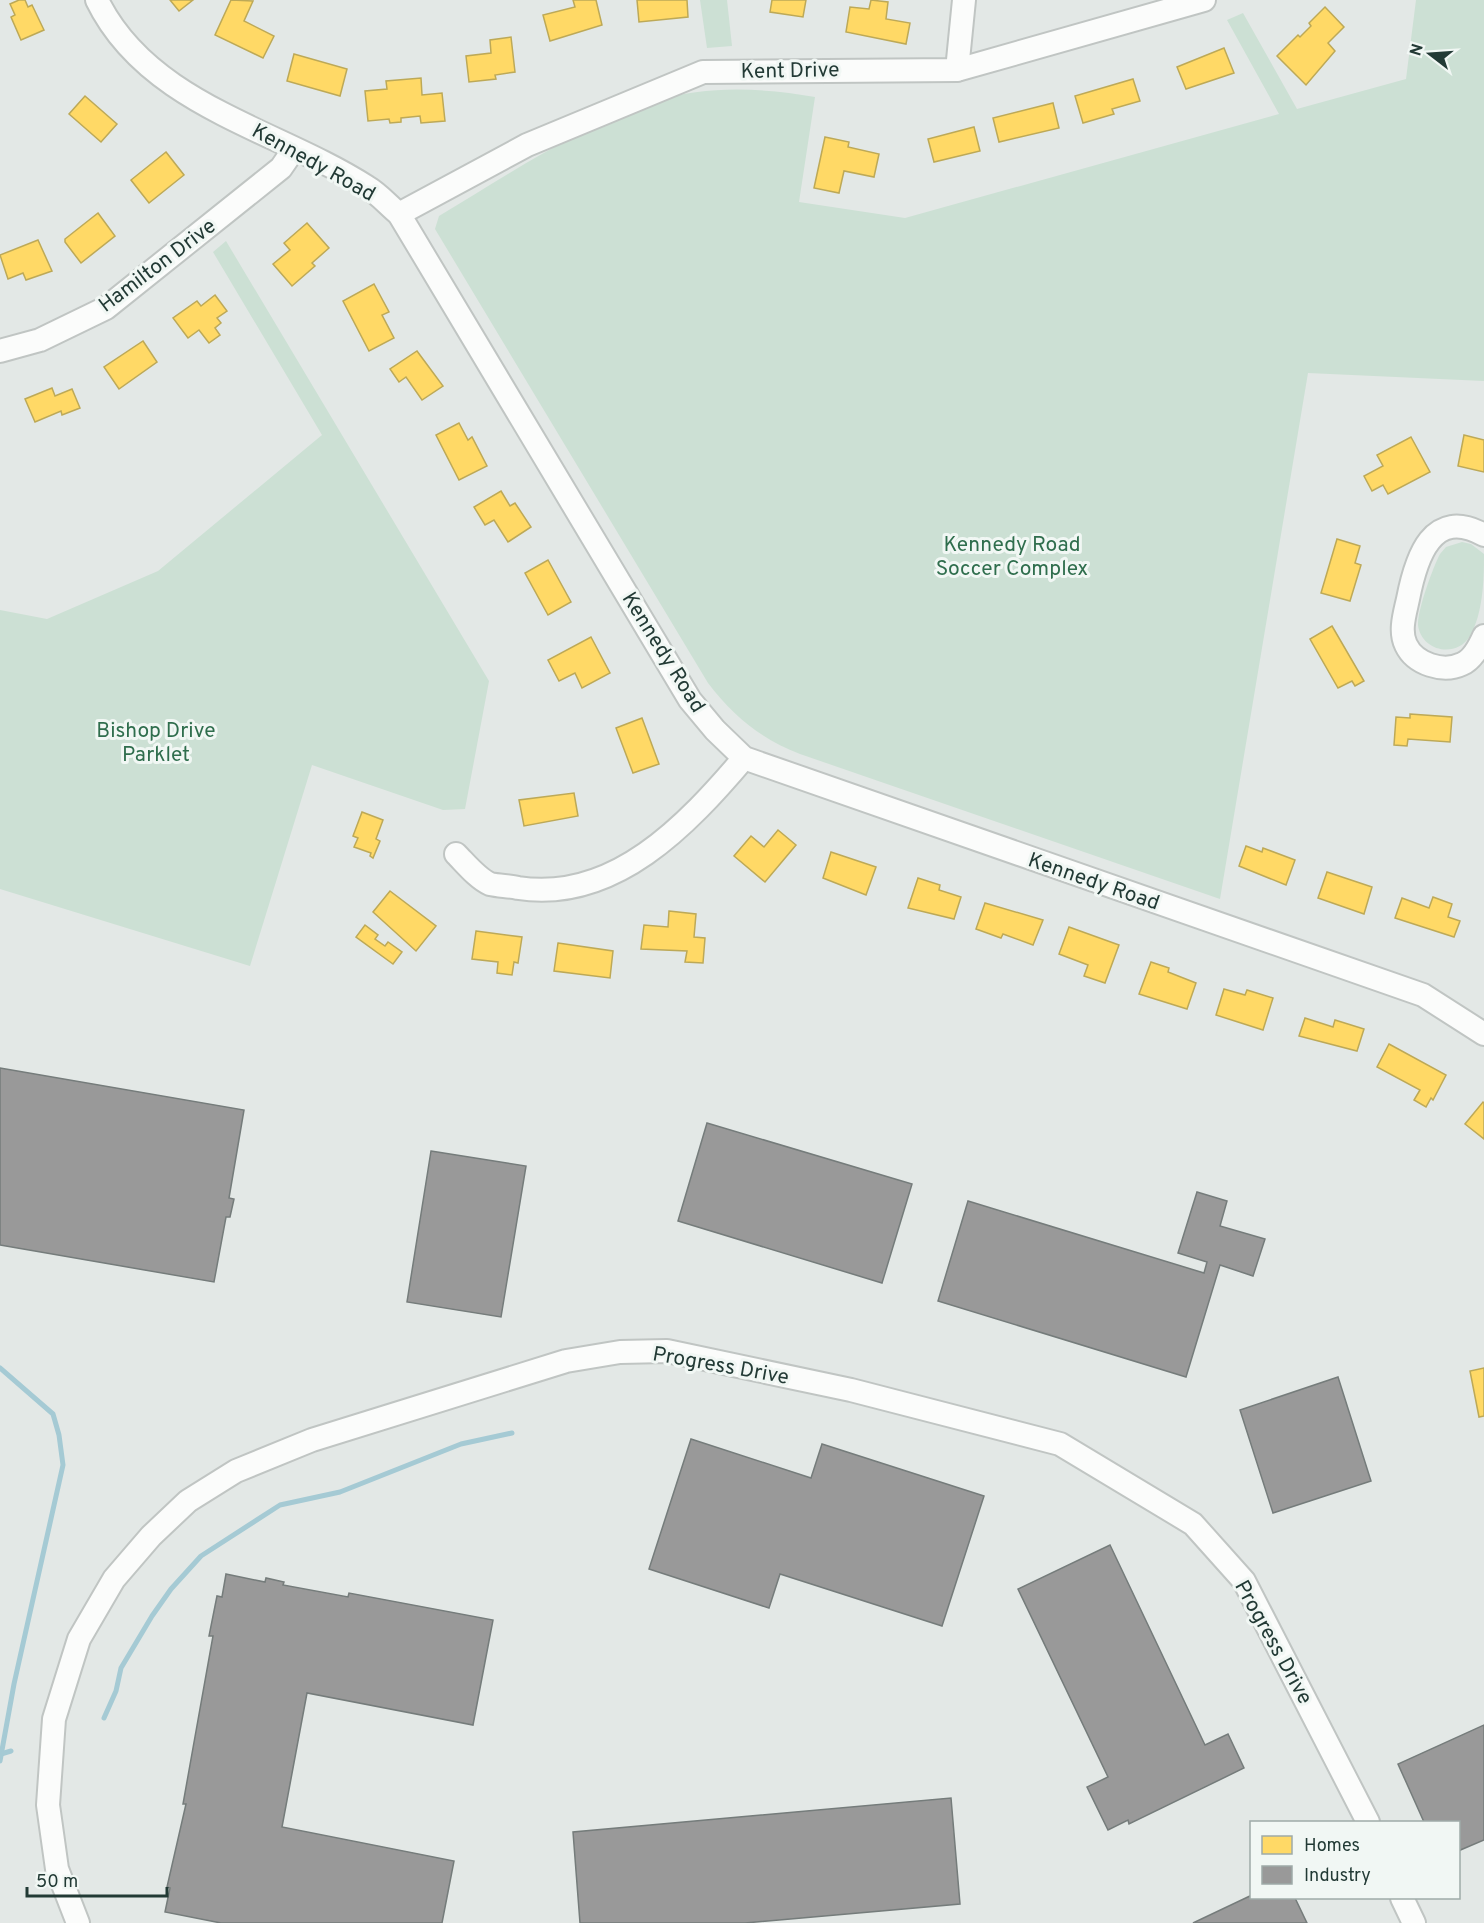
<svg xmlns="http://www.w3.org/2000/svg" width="1484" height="1923" font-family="Overpass,sans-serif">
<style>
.green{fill:#cce0d4}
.homes{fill:#ffd966;stroke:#bda957;stroke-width:1.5}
.industry{fill:#999;stroke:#757c7b;stroke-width:1.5}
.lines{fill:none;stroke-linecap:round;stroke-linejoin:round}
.stream{stroke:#a5cad4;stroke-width:5}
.minor-casing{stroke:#c0c5c3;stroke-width:26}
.minor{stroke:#fbfcfb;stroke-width:22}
.labels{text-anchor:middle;stroke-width:6;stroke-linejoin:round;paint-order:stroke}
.street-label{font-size:21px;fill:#223a35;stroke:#f1f7f4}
.park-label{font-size:21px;fill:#2f6e4d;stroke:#f1f7f4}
</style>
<rect width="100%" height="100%" fill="#e3e8e6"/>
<g class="green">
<path d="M700,0H727L732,46L707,48Z"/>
<path d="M1416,0H1484V381L1308,373L1220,899L800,754C761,739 733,716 708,683L435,229L439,216C509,174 578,127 656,101C706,85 764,88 815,97L799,202L905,218L1279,114L1227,20L1243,13L1297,109L1406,79Z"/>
<path d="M226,241L489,681L465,809L443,810L312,765L250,966L0,889V610L47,619L158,571L322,435L213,252Z"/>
<path d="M1462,542L1471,544L1484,554C1484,580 1483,613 1470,636C1456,659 1421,651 1418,625C1417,611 1433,567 1440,554L1446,547Z"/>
</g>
<g class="homes">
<path d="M19,0H25L28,7L32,5L44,30L21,40L11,17L15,15L10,4Z"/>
<path d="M170,0H193L179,11Z"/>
<path d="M231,0L253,1L244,21L274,36L263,58L215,35Z"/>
<path d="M573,0H596L602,25L550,41L543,15L575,7Z"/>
<path d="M637,0H687L688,17L639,22Z"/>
<path d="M772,0H806L803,17L770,12Z"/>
<path d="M871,0L888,2L886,19L910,23L906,44L846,32L850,7L869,9Z"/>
<path d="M1325,7L1344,27L1328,43L1335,51L1306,85L1277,56L1298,35L1300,37L1311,26L1309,23Z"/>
<path d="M511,37L515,72L495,75L496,79L469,82L466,56L491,53L490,40Z"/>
<path d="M1224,48L1234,73L1186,89L1177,67Z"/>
<path d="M294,54L347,69L340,96L287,81Z"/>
<path d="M421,78L422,95L442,93L445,121L421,123L420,116L401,118V122L390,123L389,119L368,121L365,91L387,89L386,81Z"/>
<path d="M1133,79L1140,101L1112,109L1114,114L1083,123L1075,96Z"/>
<path d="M85,96L117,124L101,142L69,114Z"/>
<path d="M1053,103L1059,128L999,142L993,118Z"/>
<path d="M974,127L980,151L934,162L928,139Z"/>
<path d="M825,137L849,142L848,147L879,154L874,177L844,171L839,193L814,188Z"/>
<path d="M166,152L184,175L149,203L131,180Z"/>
<path d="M98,213L115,236L81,263L65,242V239Z"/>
<path d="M307,223L329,248L312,263L315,266L292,286L273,264L290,250L284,243Z"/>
<path d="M38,240L52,271L26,280L23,273L8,279L0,255Z"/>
<path d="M374,284L389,312L382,315L394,338L369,351L343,301Z"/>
<path d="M215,295L227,311L217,318L221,323L215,328L220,335L209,343L199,330L188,338L173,318L197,301L201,306Z"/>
<path d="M143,341L157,362L119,389L104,367Z"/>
<path d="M417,351L443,386L422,400L406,377L399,382L390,369Z"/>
<path d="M52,388L55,396L72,389L80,408L62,415L61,411L35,422L25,399Z"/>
<path d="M459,423L468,440L472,437L487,466L459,480L436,435Z"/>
<path d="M1464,435L1484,440V472L1458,466Z"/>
<path d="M1411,437L1430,472L1388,494L1383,485L1372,491L1364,476L1383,466L1377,455Z"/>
<path d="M501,491L510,506L515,503L531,527L508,542L494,520L485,525L474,507Z"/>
<path d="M1337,539L1360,546L1355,563L1361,565L1350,601L1321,593Z"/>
<path d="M548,560L571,602L548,615L525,573Z"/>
<path d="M1332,626L1364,681L1355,686L1352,681L1338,688L1310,639Z"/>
<path d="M591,637L610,673L582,688L575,673L559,681L548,660Z"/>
<path d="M1410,714L1452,717L1450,742L1408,739L1407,746L1394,745L1396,717L1410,718Z"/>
<path d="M642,718L659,764L633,773L616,728Z"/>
<path d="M574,793L578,816L524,826L519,800Z"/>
<path d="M362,812L383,820L376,839L380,841L373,858L370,856L371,853L354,847L358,838L353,836Z"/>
<path d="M778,830L796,845L765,882L734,856L751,836L764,847Z"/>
<path d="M1246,846L1262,852L1263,848L1295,860L1286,885L1239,866Z"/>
<path d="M831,852L876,867L866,895L823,878Z"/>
<path d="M1327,872L1372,887L1364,914L1318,898Z"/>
<path d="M918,878L940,885L939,890L961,897L954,919L908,908Z"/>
<path d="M390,891L436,926L416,951L373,912Z"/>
<path d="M1433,897L1452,904L1448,917L1460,921L1454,937L1395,918L1402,898L1429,908Z"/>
<path d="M985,903L1043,920L1033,945L1003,934L1001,938L976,929Z"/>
<path d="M669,911L696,914L694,937L705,938L703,963L685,962L687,951L641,949L644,925L668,927Z"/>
<path d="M365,925L378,935L375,939L385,946L388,942L402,952L393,964L356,937Z"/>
<path d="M1069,927L1119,945L1105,983L1084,976L1088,965L1059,954Z"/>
<path d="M476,931L522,937L518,963L514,962L512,975L497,973L498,962L472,959Z"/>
<path d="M558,943L613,951L610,978L554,971Z"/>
<path d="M1151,962L1169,968L1168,972L1196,983L1187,1009L1139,994Z"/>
<path d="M1224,989L1245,995L1247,990L1273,998L1263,1030L1216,1015Z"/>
<path d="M1305,1018L1333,1027L1335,1020L1364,1029L1357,1051L1299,1036Z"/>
<path d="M1389,1044L1446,1075L1433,1100L1431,1098L1426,1107L1414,1100L1420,1090L1377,1067Z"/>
<path d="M1483,1102L1484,1103V1139L1465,1124Z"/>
<path d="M1484,1368V1416L1479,1417L1470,1371Z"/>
</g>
<g class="industry">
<path d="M0,1068L244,1110L229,1198L234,1199L230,1217H226L214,1282L0,1245Z"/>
<path d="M707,1123L912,1184L882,1283L678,1221Z"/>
<path d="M431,1151L526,1166L501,1317L407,1302Z"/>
<path d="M1197,1192L1227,1201L1220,1226L1265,1239L1253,1276L1220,1265L1186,1377L938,1301L968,1201L1204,1273L1207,1262L1178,1253Z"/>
<path d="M1338,1377L1371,1481L1273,1513L1240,1410Z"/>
<path d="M691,1439L811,1478L822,1444L984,1496L942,1626L780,1574L769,1608L649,1569Z"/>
<path d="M1110,1545L1205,1745L1228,1734L1244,1768L1129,1824L1128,1820L1108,1830L1087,1787L1108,1777L1018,1589Z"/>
<path d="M226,1574L265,1582L266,1578L284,1582L283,1585L348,1597L349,1593L493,1620L473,1725L307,1693L282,1827L454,1861L442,1923H221L165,1912L170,1888L167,1887L186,1804H183L213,1636H209L217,1596L222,1597Z"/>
<path d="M1484,1725V1840L1458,1851V1822H1424L1398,1764Z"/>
<path d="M951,1798L960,1904L745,1923H580L573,1832Z"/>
<path d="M1252,1895V1898H1295L1307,1923H1193Z"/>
</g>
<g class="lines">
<g class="stream">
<path d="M0,1368L53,1414L59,1435L63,1465L14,1684L0,1761"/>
<path d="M104,1718L116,1691L121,1668L152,1616L171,1589L201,1556L280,1505L340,1492L461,1444L512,1433"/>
<path d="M1,1754L11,1751"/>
</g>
<defs>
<g id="minor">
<path d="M97,0C148,105 277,129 367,187C379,194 388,205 399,214L690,700L715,730L744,758L1423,995L1484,1034"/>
<path d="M957,70L964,0"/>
<path d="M399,214L527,145L703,72L957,70L1204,0"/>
<path d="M0,351L40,340L106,308L281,168L294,149"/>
<path d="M1484,535C1432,506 1416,558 1408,599C1405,613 1399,631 1406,645C1415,664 1443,673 1462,664C1472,660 1480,645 1484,636"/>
<path d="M456,854C465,863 478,879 490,884C499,886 509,886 518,888C614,903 687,825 744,758"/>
<path d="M1402,1898L1414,1923"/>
<path d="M78,1923L57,1869L48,1805L54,1719L79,1639L114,1579L151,1536L188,1501L236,1471L312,1440L566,1361L620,1352L667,1351L851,1390L1060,1444L1193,1524L1244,1581L1368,1822"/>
</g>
</defs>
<use href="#minor" class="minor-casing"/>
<use href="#minor" class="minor"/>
</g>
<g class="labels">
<g class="street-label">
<text transform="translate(790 70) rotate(-1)" y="7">Kent Drive</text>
<text transform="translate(314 162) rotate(29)" y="7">Kennedy Road</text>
<text transform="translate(157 265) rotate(-37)" y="7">Hamilton Drive</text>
<text transform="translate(664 652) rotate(58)" y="7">Kennedy Road</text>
<text transform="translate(1094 881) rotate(19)" y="7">Kennedy Road</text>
<text transform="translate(721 1365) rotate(10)" y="7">Progress Drive</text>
<text transform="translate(1274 1642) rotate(61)" y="7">Progress Drive</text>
</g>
<g class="park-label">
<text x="1012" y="551">Kennedy Road<tspan x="1012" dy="24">Soccer Complex</tspan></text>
<text x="156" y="737">Bishop Drive<tspan x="156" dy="24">Parklet</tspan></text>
</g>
</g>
<rect x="1250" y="1821" width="210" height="78" fill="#f1f7f4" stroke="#9eaba8" stroke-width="1.5"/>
<rect x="1262" y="1836" width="30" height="18" fill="#ffd966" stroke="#9eaba8" stroke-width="1.5"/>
<text x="1304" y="1851" font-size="18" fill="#223a35">Homes</text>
<rect x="1262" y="1866" width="30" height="18" fill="#999999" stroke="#9eaba8" stroke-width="1.5"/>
<text x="1304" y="1881" font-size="18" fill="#223a35">Industry</text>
<g transform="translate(1430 54) rotate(287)" stroke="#f1f7f4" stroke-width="4.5" paint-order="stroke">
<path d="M0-4.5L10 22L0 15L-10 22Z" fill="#223a35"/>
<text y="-9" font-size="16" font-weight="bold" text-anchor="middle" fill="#223a35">N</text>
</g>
<path d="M27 1887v9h140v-9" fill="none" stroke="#223a35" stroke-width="3"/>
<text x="36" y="1887" font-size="18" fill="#223a35" stroke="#f1f7f4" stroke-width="4.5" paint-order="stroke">50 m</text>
</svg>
